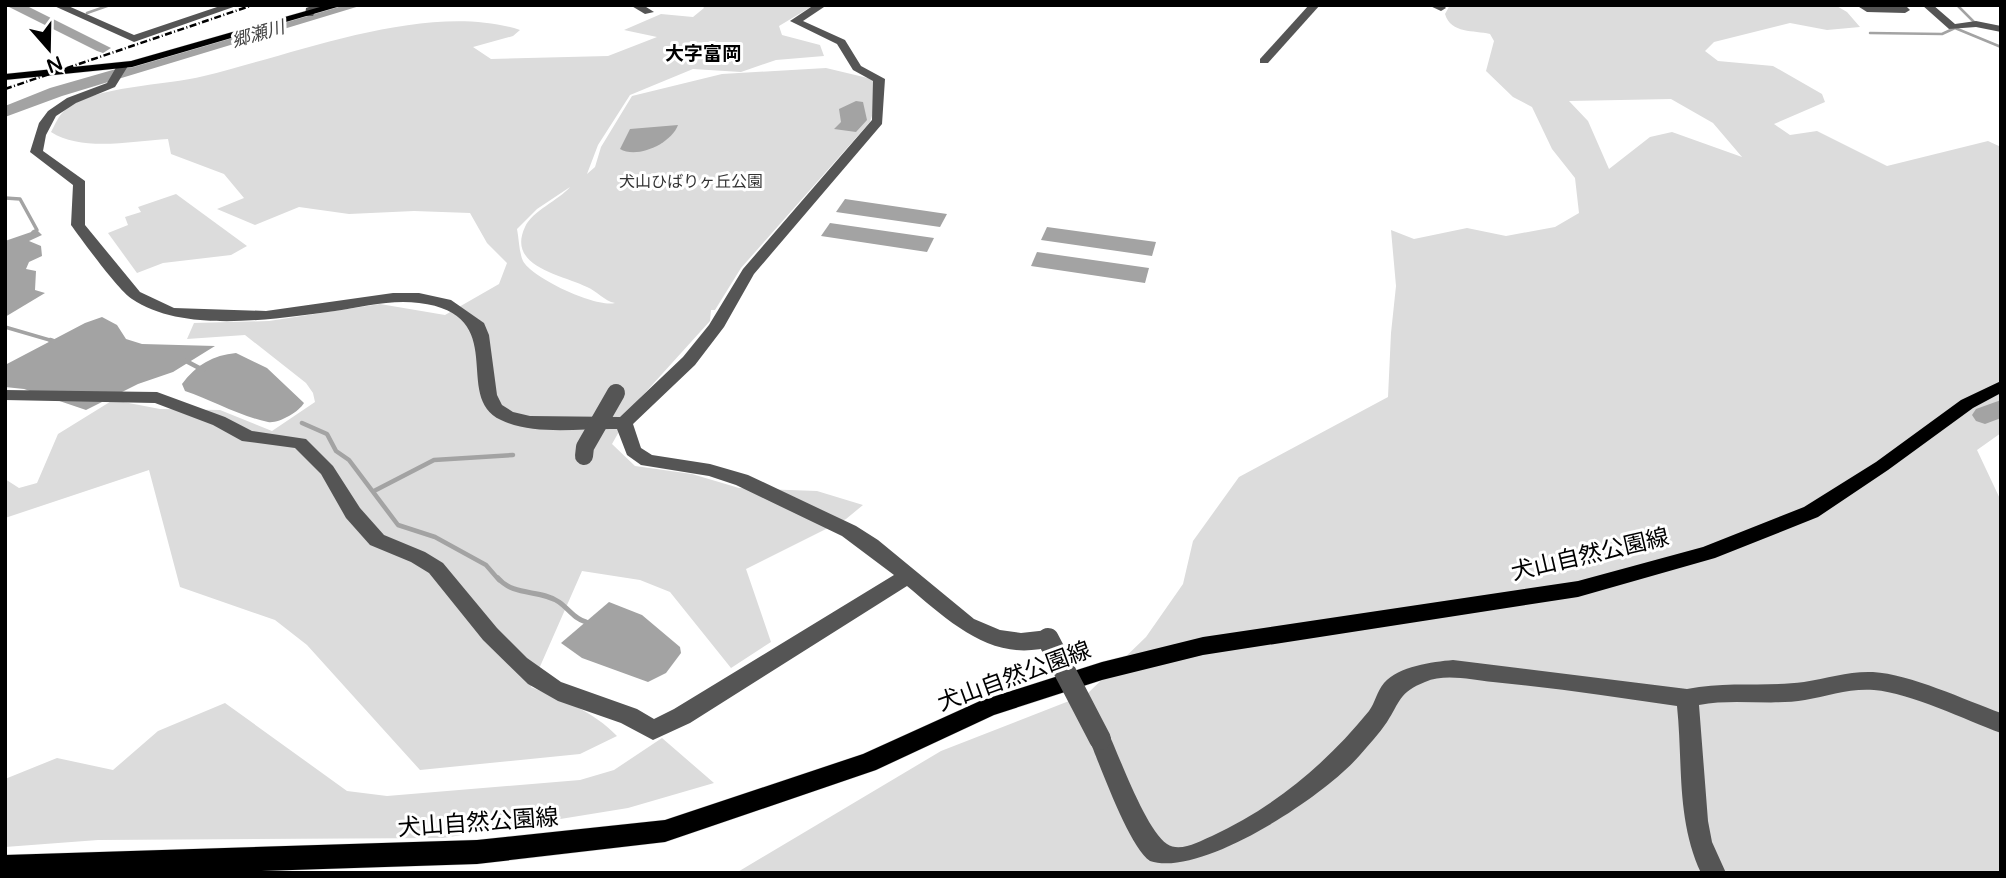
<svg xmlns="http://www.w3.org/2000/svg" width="2006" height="878" font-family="'Varela Round','Noto Sans JP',sans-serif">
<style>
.green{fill:#dcdcdc;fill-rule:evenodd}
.water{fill:#a3a3a3}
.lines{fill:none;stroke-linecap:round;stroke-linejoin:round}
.stream-far3{stroke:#a3a3a3;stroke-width:2.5}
.stream-far2{stroke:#a3a3a3;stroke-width:3.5}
.stream-far1{stroke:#a3a3a3;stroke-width:4.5}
.stream{stroke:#a3a3a3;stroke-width:5}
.river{fill:#a3a3a3;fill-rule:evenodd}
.major-casing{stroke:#dbdbdb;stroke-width:1}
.minor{fill:#555;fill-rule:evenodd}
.major{fill:#000;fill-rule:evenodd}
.rail{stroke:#000;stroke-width:2.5;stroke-dasharray:7 2.5 1 2.5;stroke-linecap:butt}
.minor-bridge-far1{stroke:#555;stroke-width:18}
.minor-bridge{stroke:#555;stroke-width:22}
.labels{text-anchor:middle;stroke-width:6;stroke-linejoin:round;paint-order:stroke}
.far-park-label{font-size:16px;fill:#333;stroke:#fff}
.far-water-label{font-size:18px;font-style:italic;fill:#444;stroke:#fff}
.far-quarter-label{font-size:19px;font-weight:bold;fill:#000;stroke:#fff}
.near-street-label{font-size:23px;fill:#000;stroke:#fff}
</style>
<rect width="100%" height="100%" fill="#fff"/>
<g class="green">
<path d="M702,5H814L779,26L782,35L820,45L824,56L776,60L741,72L693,69L630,95L598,145L587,174L595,167L601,147L632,96L722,74L826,68L872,79C878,93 875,108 870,122L741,268L715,310H711L710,321L634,405L612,444L635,466L692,474L739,488L817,491L863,505L846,519L746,569L771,642L731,668L670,592L640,580L582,571L531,687C563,700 593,711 617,736L580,754L420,770L307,645L275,620L180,587L149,470L5,518V479L19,488L37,483L58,434L113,400L160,409L220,410L272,431L315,402L313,393L306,383L245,335L187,339L194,323L269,321L380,304L445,315L499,284L507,263L487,243L470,213L414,211L349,214L299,207L255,225L217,209L244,198L224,174L171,154L168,139C132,141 82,152 51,132C55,125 58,116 65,110C94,85 166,86 204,76C296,54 428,0 520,30L513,36L473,47L491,59L608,56L657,37L624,30L661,14L693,17L704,8ZM570,187C559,200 532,211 525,227C506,267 563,275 587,287C597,291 604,301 615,303C596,308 532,278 523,261C519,252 519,239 517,229L537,209Z"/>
<path d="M1450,5H1835L1847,12L1860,27L1827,30L1790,23L1714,42L1705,51L1718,61L1773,66L1822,94L1825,102L1774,124L1790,135L1817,131L1887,166L1988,141L2001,147V433L1977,450L2001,501V873H736L941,751L1087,694L1146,637L1183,584L1193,541L1239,477L1388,397L1391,333L1396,286L1391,230L1414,239L1467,228L1506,236L1555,227L1579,213L1575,178L1552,149L1532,107L1513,97L1486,71L1494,41L1490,34C1474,30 1451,34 1445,14ZM1671,99L1713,123L1742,157L1672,132L1650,137L1609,169L1588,121L1569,101Z"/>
<path d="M176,194L247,246L231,255L163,263L137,273L108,233L128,225L125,217L141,212L138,207Z"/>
<path d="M225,703L347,791L387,796L580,780L614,770L662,738L714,783L628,808L443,838L98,840L5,847V779L57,758L113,770L158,731Z"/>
</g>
<g class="water">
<path d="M856,101L863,102L867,120L856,132L834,129L841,122L839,109Z"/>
<path d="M678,125C671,144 637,159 620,149L630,129Z"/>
<path d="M845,199L947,214L940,227L836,212Z"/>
<path d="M830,223L934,238L927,252L821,236Z"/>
<path d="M1047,227L1156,242L1152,256L1041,240Z"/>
<path d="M37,230L42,235L29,241L41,246L42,256L29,262L26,269L36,271L35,290L45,293L5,317V241Z"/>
<path d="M1037,252L1149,268L1145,283L1031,266Z"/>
<path d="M102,317L117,325L126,339L142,344L215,346L173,372L138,384L86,410L24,389L5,387V365L85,323Z"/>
<path d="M236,353L267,368L304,403C299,412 278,424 268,422C240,416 211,400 185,391L182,384C196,365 213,355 236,353Z"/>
<path d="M609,602L642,615L680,647L681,653L666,673L648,682L582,658L561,643Z"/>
</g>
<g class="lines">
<g class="stream-far3">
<path d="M1957,5L1975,23"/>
<path d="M87,13L110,5"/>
<path d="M1870,33L1942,34L1955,28L2001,47"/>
</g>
<g class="stream-far2">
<path d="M5,198L20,199L37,230L33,232"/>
<path d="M5,327L53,341"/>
</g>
<g class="stream-far1">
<path d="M50,340L53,341"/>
<path d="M186,361L203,370"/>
<path d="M302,423L327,434L336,451L349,460L398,525L435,537L486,565L499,580"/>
<path d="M374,491L434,460L513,455"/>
</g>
<path class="stream" d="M498,578C514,597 540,589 559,602C569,609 574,619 586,622"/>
<g class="river">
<path d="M5,5H25L111,48L103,53L97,51Z"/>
<path d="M339,5H363L62,96L5,117V106L50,88Z"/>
<path d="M2001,400V418L1985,424L1976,421L1972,415L1976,409Z"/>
</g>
<defs>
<g id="major">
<path d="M327,5H344L132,67L5,80V74L131,61Z"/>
<path d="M2001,381V393L1973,408L1888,470L1818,517L1715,558L1578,597L1203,655L1102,680L994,715L876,770L665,842L477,864L196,873H5V855L477,840L665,820L863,754L980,701L1102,662L1203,637L1578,581L1703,547L1804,507L1876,462L1961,400Z"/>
</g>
</defs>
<use href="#major" class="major-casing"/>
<g class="minor">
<path d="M52,5H66L134,35L223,5H239L134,42Z"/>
<path d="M315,5H331L315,12L313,16H305L306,8Z"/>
<path d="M630,5H643L654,12L645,14Z"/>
<path d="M814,5H827L803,21L845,40L861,66L885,79L882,124L754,274L724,327L695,365L633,424L641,448L652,455L710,464L748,475L856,526L878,540L974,619L1000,630L1021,633L1048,630L1055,633L1058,639L1055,645C995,666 950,622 907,586L690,723L653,740L621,723L558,701L528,684L483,640L429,573L411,562L370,545L346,518L321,474L295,448L242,441L213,425L155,403L5,400V390L157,392L225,417L252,431L306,439L333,466L360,508L384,535L425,552L443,563L497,628L527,658L561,682L637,709L654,719L674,709L894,575L842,536L736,485L709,476L641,465L627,455L617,429C581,428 534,436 501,420C451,397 512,314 419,303C392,299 362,307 335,311C276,319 183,334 132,299C118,290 82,240 71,225L73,185L30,152L39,123L48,111L67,98L107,83L118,64H126L128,66L115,87L76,103L56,116L46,135L43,151L85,181V225L140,292L174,308L266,311L393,293H419L451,300L484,323L489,335L497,395L502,405L513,412L530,416L620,417L683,357L709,325L743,269L872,120L873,81L853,70L837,44L790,21Z"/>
<path d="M1309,5H1320L1268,63H1260V59Z"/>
<path d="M1428,5H1443L1446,8L1441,11Z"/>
<path d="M1856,5H1905L1910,10L1905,13L1867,12Z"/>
<path d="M1922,5H1933L1955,24L1976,21L2001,26V32L1976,27L1949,29Z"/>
<path d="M1453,660L1687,689C1728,681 1765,687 1804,682C1828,678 1849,671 1873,672C1910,674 1965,700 2001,713V733C1965,720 1911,693 1874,690C1850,688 1828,696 1805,700C1770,706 1734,698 1699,705L1708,821L1712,842L1726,873H1701C1676,819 1683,763 1677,706C1616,697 1555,688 1493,682C1472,680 1445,673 1425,682C1399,692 1400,702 1387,722C1379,734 1369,744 1360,755C1326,795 1202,878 1150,861C1129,847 1100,765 1089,739L1092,732L1100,729L1108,732C1120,758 1146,830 1167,844C1180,853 1200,841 1212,836C1274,807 1325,765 1369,711C1375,703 1377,691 1384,683C1399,666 1432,662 1453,660Z"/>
</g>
<use href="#major" class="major"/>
<path class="rail" d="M5,89L253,5"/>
<path class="minor-bridge-far1" d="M584,456L585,447L616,393"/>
<path class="minor-bridge" d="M1048,639L1100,739"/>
</g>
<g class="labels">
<g class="far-park-label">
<text x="691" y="187">犬山ひばりヶ丘公園</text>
</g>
<g class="far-water-label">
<text transform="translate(258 34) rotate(-16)" y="6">郷瀬川</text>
</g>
<g class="far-quarter-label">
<text x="703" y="60">大字富岡</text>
</g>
<g class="near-street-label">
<text transform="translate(1590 554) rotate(-13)" y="8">犬山自然公園線</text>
<text transform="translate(1014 676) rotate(-20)" y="8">犬山自然公園線</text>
<text transform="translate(478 822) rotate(-4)" y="8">犬山自然公園線</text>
</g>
</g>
<rect width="2006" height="878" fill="none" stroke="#000000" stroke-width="14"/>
<g transform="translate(49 49) rotate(160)" stroke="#ffffff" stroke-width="5" paint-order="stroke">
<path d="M0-5L12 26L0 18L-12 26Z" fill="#000000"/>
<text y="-10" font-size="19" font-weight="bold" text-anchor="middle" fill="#000000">N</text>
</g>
</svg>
